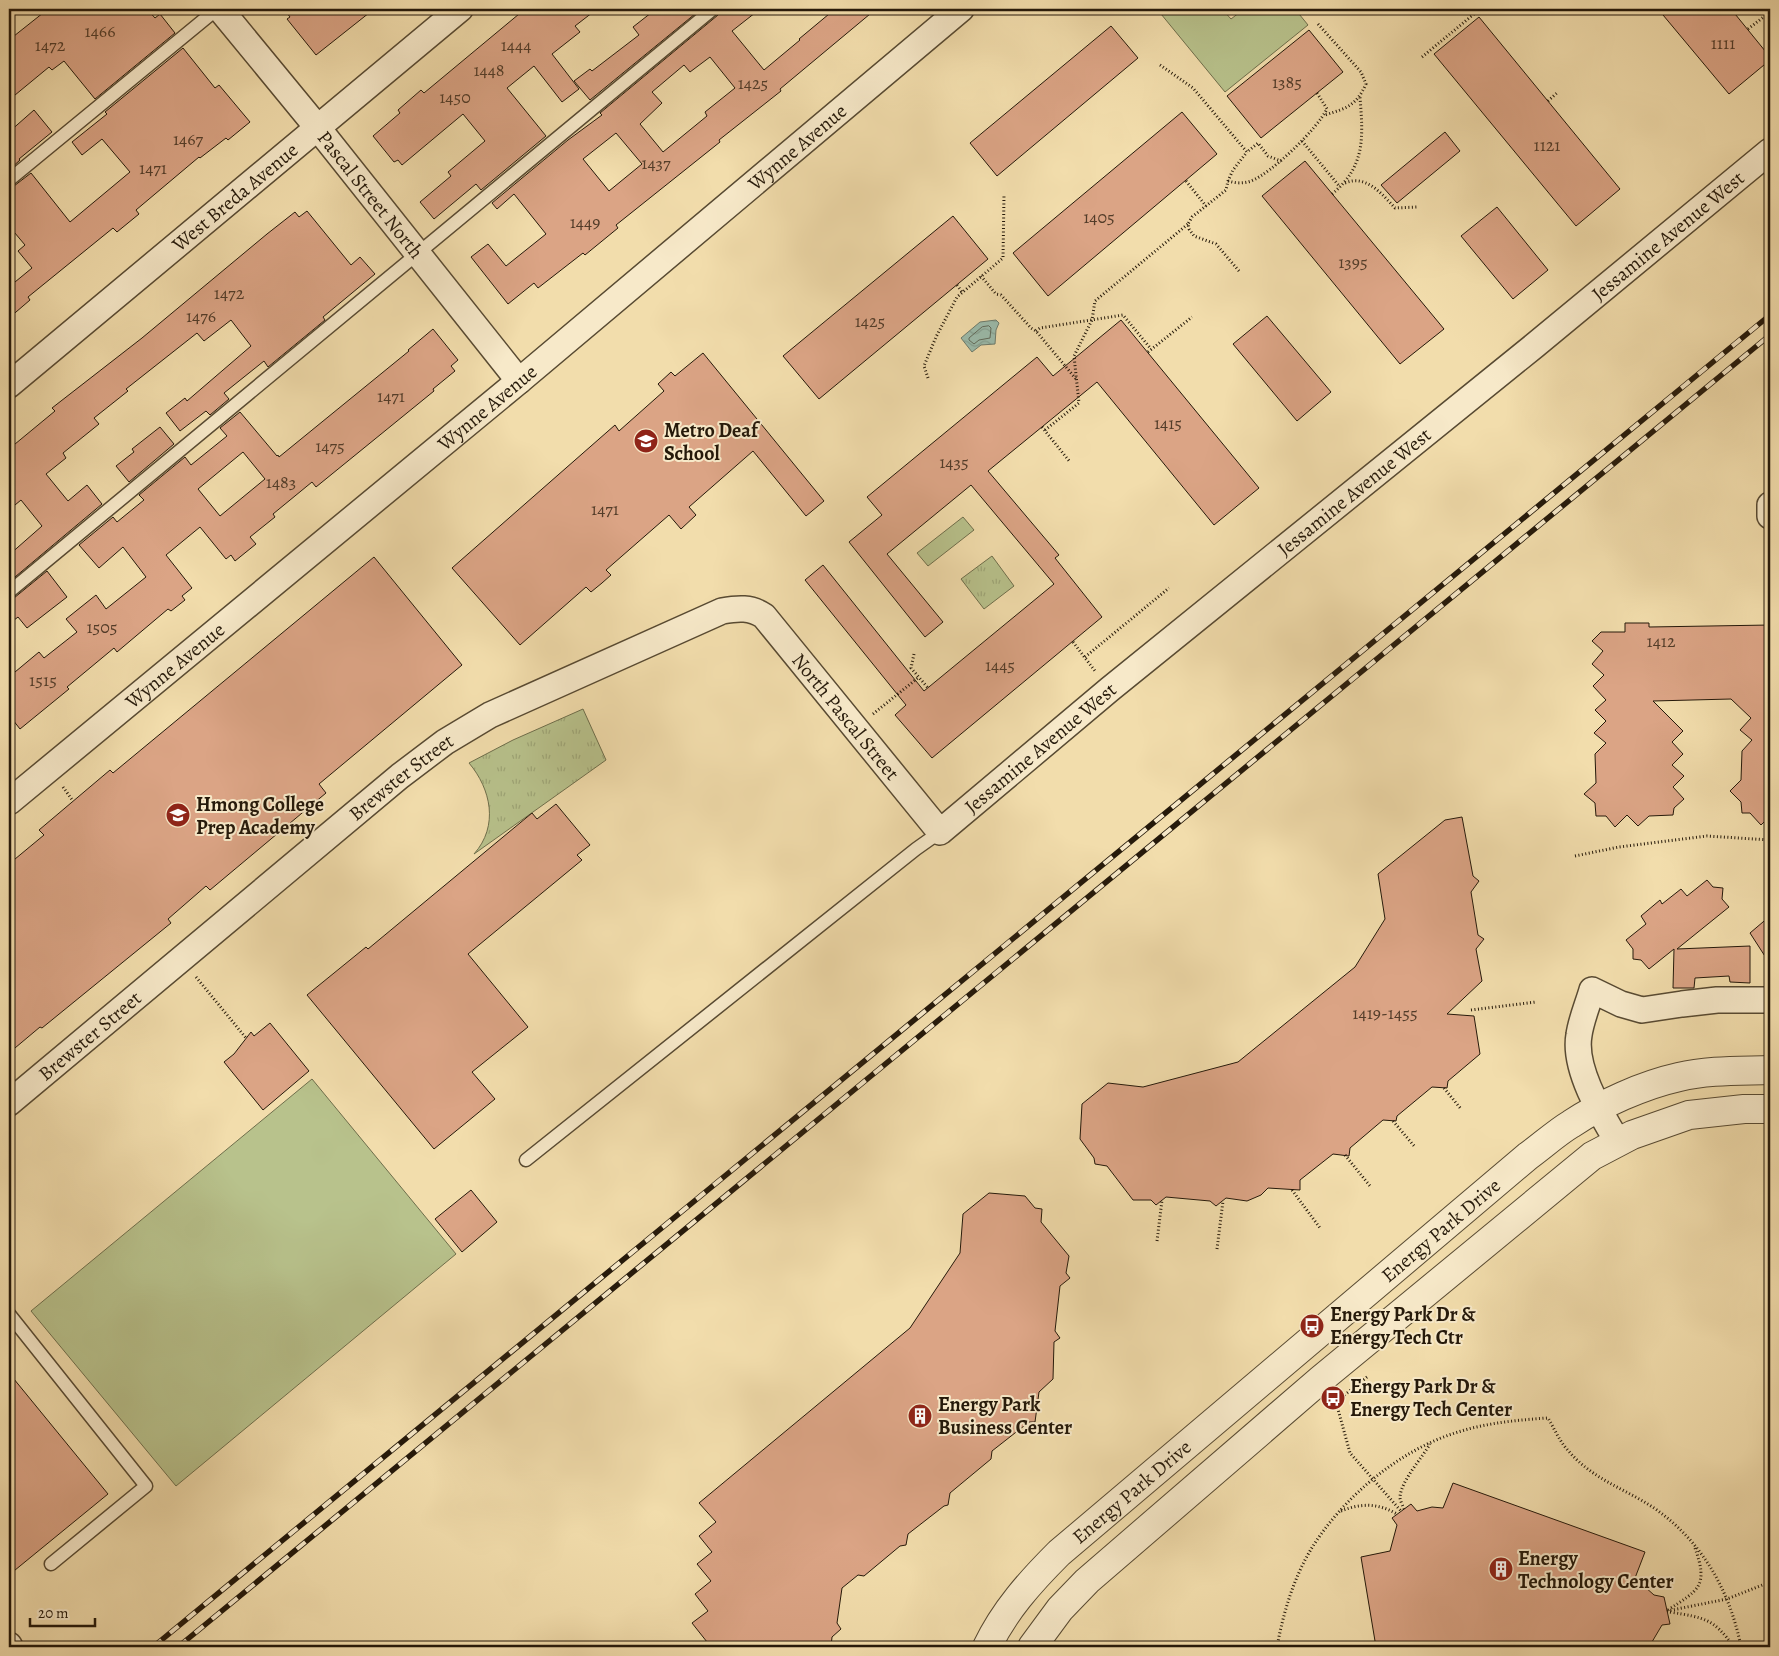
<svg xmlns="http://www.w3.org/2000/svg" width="1779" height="1656" font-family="Alegreya,serif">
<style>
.park{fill:url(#park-tufts);stroke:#6e6e4b}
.garden{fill:#b8c28c;stroke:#6e6e4b}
.water{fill:url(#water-waves);stroke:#6c7a6b}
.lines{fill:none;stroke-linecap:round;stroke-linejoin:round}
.shore{stroke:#606a5a;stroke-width:1}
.building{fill:#dba485;stroke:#25190a;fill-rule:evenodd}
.service-casing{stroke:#584a32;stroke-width:15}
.minor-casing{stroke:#584a32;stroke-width:28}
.tertiary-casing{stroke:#584a32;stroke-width:30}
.path{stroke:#25190a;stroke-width:3;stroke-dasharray:1 2.5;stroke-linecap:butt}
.service{stroke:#f7e9c9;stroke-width:12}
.minor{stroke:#f7e9c9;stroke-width:25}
.tertiary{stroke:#f7e9c9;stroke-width:28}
.rail-casing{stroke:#25190a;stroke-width:5.5}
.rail{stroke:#f7e9c9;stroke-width:4;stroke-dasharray:11;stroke-linecap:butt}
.labels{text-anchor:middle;stroke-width:4;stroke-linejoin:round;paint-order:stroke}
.number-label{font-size:18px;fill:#523c29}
.street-label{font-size:20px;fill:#25190a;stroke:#f7e9c9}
.poi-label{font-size:20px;font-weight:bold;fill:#25190a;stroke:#f7e9c9;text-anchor:start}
</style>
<defs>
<pattern id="park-tufts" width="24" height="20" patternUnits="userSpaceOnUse" patternTransform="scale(1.25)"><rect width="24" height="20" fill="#b8c28c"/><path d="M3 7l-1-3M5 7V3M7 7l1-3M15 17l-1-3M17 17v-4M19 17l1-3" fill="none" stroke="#9ea677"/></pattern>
<pattern id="water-waves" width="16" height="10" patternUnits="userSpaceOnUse" patternTransform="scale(1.25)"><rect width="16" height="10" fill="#9bbbab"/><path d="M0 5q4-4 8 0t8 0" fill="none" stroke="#85a092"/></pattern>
</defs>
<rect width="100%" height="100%" fill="#f2ddac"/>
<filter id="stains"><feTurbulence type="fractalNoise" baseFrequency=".004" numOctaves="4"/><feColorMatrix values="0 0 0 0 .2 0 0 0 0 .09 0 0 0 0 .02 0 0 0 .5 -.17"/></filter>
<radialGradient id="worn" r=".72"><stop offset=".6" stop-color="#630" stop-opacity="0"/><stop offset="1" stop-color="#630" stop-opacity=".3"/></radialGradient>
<g class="park">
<path d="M992,556L1014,586L984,609L961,579Z"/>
<path d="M583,709L606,760L474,854C499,826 491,789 469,763L513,740Z"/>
</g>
<g class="garden">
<path d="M1167,9H1222L1231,19L1244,9H1295L1308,25L1225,92L1161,14Z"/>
<path d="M963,517L974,530L928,566L917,553Z"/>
<path d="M312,1079L456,1254L176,1486L31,1311Z"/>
</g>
<path class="water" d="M996,320L999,323L996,330L995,344L981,345L972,352L961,338L980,322Z"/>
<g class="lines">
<path class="shore" d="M989,326L991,328L990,338L979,340L974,344L969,340V338L982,327Z"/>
</g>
<g class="building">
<path d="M48,9H147L155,18L160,14L175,33L95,99L64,61L52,70L49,67L9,100V40Z"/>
<path d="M284,9H374L316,55L287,19L290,17Z"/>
<path d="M525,9H597L575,26L580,32L552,54L579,89L562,102L534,66L507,88L546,136L481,190L476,184L434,219L420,202L451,176L448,172L485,141L463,114L402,165L398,160L394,162L373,136L400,113L398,110L421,90L424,93Z"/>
<path d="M656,9H701L590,100L574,81L590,69L592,71L639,35L633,27Z"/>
<path d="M721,9H760L732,31L764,70L800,40L799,39L835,9H876L780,89L781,91L719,140L720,142L616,225L618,228L585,255L583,253L538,288L534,283L508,304L471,257L488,244L506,266L546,234L514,194L497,209L492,203L568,140L602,115L600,113L718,15ZM710,57L735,88L705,112L707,116L663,152L640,124L662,103L652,92L684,65L690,72ZM616,133L642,164L609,191L583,159Z"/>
<path d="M1658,9H1731L1770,57V60L1729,94Z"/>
<path d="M1479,17L1620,189L1576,226L1434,54Z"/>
<path d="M1111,26L1138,58L997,176L970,143Z"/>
<path d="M1309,30L1343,72L1261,138L1227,96Z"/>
<path d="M183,48L215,88L219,85L250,122L228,140L226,138L200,158L199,157L136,210L139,214L117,232L113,228L28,297L30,300L9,318V274L15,282L32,268L18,251L25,245L9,226V188L14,186L31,173L70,222L130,172L102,139L82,155L72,142L107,114L105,112Z"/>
<path d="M34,110L52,132L19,159L20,160L9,170V132Z"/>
<path d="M1182,112L1217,154L1048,296L1013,253Z"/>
<path d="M1445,132L1460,151L1397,203L1381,185Z"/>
<path d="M1305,161L1444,329L1400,364L1262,196Z"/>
<path d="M1497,207L1548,270L1513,299L1461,236Z"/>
<path d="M307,211L351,265L360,257L375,274L323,317L325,320L268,367L264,361L224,393L229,399L210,415L206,411L180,431L166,413L185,398L187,401L251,346L231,320L204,341L197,333L126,389L128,391L94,418L99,424L63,453L66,458L46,474L68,501L87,485L102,504L9,582V555L42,526L21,500L9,510V449L55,411L52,408L142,338L267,234L295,212L299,217Z"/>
<path d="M953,216L988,259L819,399L783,356Z"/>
<path d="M1267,316L1331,392L1297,421L1233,344Z"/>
<path d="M1121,320L1259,488L1214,525L1097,382L988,471L1059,555L1055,558L1102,617L932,758L895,715L906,705L805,580L823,565L924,691L1054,584L971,485L887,554L943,622L925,637L849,542L882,515L867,497L1037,357L1053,376Z"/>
<path d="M433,329L458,360L451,366L455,371L433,389L434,391L316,487L312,482L273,514L275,517L250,537L256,544L235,561L231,555L226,559L200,527L166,555L192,588L182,596L185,600L171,611L168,609L117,652L114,648L67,687L69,689L20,729L9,715V677L39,652L44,658L77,632L66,619L96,595L106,609L146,577L123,547L99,568L79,545L113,517L117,522L144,500L139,495L185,457L191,465L227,436L220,428L240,412L277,456L278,455L279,457L409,351L408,350ZM243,452L265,479L220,516L198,489Z"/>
<path d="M703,353L824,501L806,516L753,451L689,507L696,515L681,529L669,515L606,570L611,575L602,583L591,592L586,587L520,645L452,568L615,425L619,431L664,391L658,384L671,372L675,376Z"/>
<path d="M160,427L174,444L129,482L116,466L134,452L132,449Z"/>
<path d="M374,557L462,665L319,784L326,793L210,890L206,886L168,919L171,923L42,1028L40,1027L9,1053V864L44,835L39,830L110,770L113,773Z"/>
<path d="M47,571L67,597L27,628L18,617L9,624V600L14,598Z"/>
<path d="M1625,623H1649V627L1770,625V816L1761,825L1750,813H1742L1741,802L1730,791L1741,780L1742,751L1752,740L1740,730L1751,718L1731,699L1653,701L1683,731L1672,742L1683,754L1672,765L1684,776L1673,787L1684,799L1674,808L1673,815L1649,816L1638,826L1627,815L1615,827L1606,816H1596L1595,803L1584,794L1596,783L1595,754L1606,743L1594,733L1606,721L1595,710L1606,700L1593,686L1604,675L1592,664L1603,651L1592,641L1601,632H1625Z"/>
<path d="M556,804L590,845L577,855L582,860L468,954L528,1027L472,1072L495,1099L434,1149L307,995L366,947L368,949L532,813L537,819Z"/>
<path d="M1462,817L1473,876L1479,881L1471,892L1478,935L1484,939L1476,949L1482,981L1447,1014L1474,1016L1480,1054L1448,1081L1447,1088L1432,1087L1397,1116L1396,1121L1383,1120L1350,1148L1349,1156L1333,1154L1300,1180V1190L1268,1188L1261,1195L1247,1201L1226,1198L1216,1206L1210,1201L1166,1197L1156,1205L1151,1200H1133L1107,1166L1095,1164L1094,1158L1080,1139L1082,1104L1108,1083L1143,1087L1238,1062L1355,967L1385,919L1378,874L1445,820Z"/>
<path d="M1707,880L1713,887L1723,888L1722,899L1729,907L1677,949L1750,946V983L1730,982L1729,976L1695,978L1694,988H1673L1674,949L1649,969L1641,960L1633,959V949L1626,940L1646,924L1641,916L1660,900L1662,904L1681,889L1687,896Z"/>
<path d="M1770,916V964L1750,933Z"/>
<path d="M270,1023L309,1071L263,1110L224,1062L234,1054L251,1032L254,1036Z"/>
<path d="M471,1190L497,1222L462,1252L435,1219Z"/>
<path d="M989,1193L1025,1196L1035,1208L1042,1209L1041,1222L1069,1256L1066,1273L1070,1278L1060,1286L1055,1331L1060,1338L1054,1342L1053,1379L1039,1392L1035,1422H1029L992,1451L991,1459L950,1493L948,1505L944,1506L908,1534L906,1545L900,1546L864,1576L858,1575L842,1588L837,1623L841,1629L832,1637L831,1647H711L692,1623L708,1611L695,1594L711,1581L697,1564L712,1552L699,1536L716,1522L699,1503L910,1328L960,1253L963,1214Z"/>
<path d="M9,1373L108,1494L9,1575Z"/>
<path d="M1453,1483L1645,1552L1635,1578L1654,1595L1664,1597L1670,1624L1662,1625L1649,1647H1376L1361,1557L1390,1551L1397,1525L1392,1518L1411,1504L1417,1511L1432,1507L1443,1508Z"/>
</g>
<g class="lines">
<defs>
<g id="service">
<path d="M9,180L217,9"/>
<path d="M9,592L713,9"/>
<path d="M526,1160L916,849L940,832"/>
<path d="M9,1314L146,1486L51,1564"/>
</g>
<g id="minor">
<path id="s1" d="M220,9L317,127L519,381"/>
<path id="s2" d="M9,385L460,9"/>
<path d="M1770,505V516"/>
<path id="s3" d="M9,802L519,381L961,9"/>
<path id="s4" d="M9,1103L400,776L445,742L490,715L722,611C738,608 751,607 764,616L940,832L1110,689L1534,346L1770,151"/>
<path d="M1618,1142C1601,1115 1573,1068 1579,1035C1581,1020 1588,1004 1592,990L1621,1004L1642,1010L1682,1004L1717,1000H1770"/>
<path d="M9,1645L10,1647"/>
</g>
<g id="tertiary">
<path id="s5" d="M987,1647C1004,1611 1030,1582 1059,1553L1528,1156C1542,1146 1556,1133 1571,1124C1601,1104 1643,1085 1679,1077C1708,1070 1740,1071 1770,1070"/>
<path d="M1032,1647L1060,1609L1087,1581L1320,1380L1592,1156L1632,1135L1689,1115L1744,1109H1770"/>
</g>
</defs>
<use href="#service" class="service-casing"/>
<use href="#minor" class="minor-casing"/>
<use href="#tertiary" class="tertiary-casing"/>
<g class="path">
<path d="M1318,24L1361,72L1366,84C1356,106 1347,108 1325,115"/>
<path d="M1748,29L1770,12"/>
<path d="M1422,57L1480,9"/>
<path d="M1160,65L1193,88L1247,152L1258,143L1268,156L1281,161"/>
<path d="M1548,101L1558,92"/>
<path d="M1302,141L1340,187"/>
<path d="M1186,181L1206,206"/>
<path d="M1228,181C1235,183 1243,184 1251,181C1272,173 1317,129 1327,109L1317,93"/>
<path d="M1345,183C1366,174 1382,194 1395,208L1417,207"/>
<path d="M1332,194C1366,166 1363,137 1360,97"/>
<path d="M1239,271L1216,244L1194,236L1189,229L1188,224L1192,217L1226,190L1228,181L1233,170L1247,152"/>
<path d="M981,276L996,294L1001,295L1031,328L1036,331L1076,379"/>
<path d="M957,285L962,292"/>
<path d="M1036,331L1040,328L1123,315L1151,349"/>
<path d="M1148,352L1192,317"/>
<path d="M928,378L924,366L936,337L957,297L1003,258L1004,195"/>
<path d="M1042,427L1070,462"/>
<path d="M1045,430L1079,403L1074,356L1092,320L1095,301L1188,224"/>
<path d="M1073,642L1095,671"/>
<path d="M914,654L911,668L928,688"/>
<path d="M1085,657L1169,588"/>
<path d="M873,714L919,677"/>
<path d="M63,787L73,801"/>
<path d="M1575,856L1619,847L1707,836L1770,840"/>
<path d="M196,977L246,1038"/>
<path d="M1471,1010L1536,1002"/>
<path d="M1444,1088L1461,1109"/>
<path d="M1393,1121L1415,1147"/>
<path d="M1345,1155L1370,1186"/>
<path d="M1292,1190L1320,1228"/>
<path d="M1157,1241L1162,1200"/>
<path d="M1217,1249L1223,1201"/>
<path d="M1367,1377L1336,1402L1350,1453L1401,1511"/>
<path d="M1404,1509C1403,1506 1400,1501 1400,1497C1401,1481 1422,1458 1430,1444"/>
<path d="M1341,1511C1361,1503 1378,1503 1397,1514"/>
<path d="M1668,1610C1698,1590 1709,1587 1695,1548"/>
<path d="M1667,1611L1727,1599L1770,1582"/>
<path d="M1670,1612C1705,1618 1713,1618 1734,1647"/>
<path d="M1277,1647C1283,1614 1293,1580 1310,1551C1341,1499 1398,1451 1455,1433C1485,1423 1517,1420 1548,1418C1554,1428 1559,1440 1566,1448C1591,1479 1622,1487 1654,1508C1702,1541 1730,1591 1741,1647"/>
</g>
<use href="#service" class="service"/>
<use href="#minor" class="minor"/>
<use href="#tertiary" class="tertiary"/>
<defs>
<g id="rail">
<path d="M153,1647L1770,315"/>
<path d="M178,1647L1770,335"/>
</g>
</defs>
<use href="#rail" class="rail-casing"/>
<use href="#rail" class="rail"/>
</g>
<defs>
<symbol id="school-disc" viewBox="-11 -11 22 22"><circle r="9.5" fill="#8f2418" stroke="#f7e9c9"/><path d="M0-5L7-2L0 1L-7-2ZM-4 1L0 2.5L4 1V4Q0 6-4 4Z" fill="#fff"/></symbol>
<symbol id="bus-disc" viewBox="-11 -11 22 22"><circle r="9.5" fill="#8f2418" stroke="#f7e9c9"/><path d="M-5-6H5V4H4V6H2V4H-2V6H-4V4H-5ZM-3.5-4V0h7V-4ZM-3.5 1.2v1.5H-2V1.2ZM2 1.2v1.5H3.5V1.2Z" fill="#fff"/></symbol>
<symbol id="building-disc" viewBox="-11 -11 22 22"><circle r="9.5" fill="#8f2418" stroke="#f7e9c9"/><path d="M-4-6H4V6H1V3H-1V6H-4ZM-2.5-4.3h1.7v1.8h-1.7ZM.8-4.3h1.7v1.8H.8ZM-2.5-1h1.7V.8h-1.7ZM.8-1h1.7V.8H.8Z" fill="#fff"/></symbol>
</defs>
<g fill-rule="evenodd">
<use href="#school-disc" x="632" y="427" width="28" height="28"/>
<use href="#school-disc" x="164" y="801" width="28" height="28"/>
<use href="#bus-disc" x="1298" y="1312" width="28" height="28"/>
<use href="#bus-disc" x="1319" y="1384" width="28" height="28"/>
<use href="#building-disc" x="906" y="1402" width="28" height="28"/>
<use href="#building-disc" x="1487" y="1555" width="28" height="28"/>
</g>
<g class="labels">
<g class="number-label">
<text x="100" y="37">1466</text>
<text x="1723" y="49">1111</text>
<text x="50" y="51">1472</text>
<text x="516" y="51">1444</text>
<text x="489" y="76">1448</text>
<text x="1287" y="88">1385</text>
<text x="753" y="89">1425</text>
<text x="455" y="103">1450</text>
<text x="188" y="145">1467</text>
<text x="1547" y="151">1121</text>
<text x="656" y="169">1437</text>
<text x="153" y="174">1471</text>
<text x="1099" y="223">1405</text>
<text x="585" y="228">1449</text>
<text x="1353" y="268">1395</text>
<text x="229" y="299">1472</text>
<text x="201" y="322">1476</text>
<text x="870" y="327">1425</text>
<text x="391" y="402">1471</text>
<text x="1168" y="429">1415</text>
<text x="330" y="452">1475</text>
<text x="954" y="468">1435</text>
<text x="281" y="488">1483</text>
<text x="605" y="515">1471</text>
<text x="102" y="633">1505</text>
<text x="1661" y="647">1412</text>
<text x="1000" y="671">1445</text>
<text x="43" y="686">1515</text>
<text x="1385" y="1019">1419-1455</text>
</g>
<g class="street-label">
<text dy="7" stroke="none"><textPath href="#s3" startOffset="1025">Wynne Avenue</textPath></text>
<text dy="7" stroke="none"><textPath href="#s1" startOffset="239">Pascal Street North</textPath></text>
<text dy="7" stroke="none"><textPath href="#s2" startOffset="294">West Breda Avenue</textPath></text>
<text dy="7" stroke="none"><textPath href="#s4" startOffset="2136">Jessamine Avenue West</textPath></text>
<text dy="7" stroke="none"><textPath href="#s3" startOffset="620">Wynne Avenue</textPath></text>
<text dy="7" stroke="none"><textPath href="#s4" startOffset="1731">Jessamine Avenue West</textPath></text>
<text dy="7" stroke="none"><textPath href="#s3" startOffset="215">Wynne Avenue</textPath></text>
<text dy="7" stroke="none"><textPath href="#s4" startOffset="1046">North Pascal Street</textPath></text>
<text dy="7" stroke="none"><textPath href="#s4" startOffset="1326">Jessamine Avenue West</textPath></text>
<text dy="7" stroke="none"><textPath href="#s4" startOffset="510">Brewster Street</textPath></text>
<text dy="7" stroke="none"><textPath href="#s4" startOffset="105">Brewster Street</textPath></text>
<text dy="7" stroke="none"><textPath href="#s5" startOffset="619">Energy Park Drive</textPath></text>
<text dy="7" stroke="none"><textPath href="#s5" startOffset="214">Energy Park Drive</textPath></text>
</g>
<g class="poi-label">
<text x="664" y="437">Metro Deaf<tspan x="664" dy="23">School</tspan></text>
<text x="196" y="811">Hmong College<tspan x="196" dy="23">Prep Academy</tspan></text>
<text x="1330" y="1321">Energy Park Dr &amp;<tspan x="1330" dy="23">Energy Tech Ctr</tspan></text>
<text x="1350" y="1393">Energy Park Dr &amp;<tspan x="1350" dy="23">Energy Tech Center</tspan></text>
<text x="938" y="1411">Energy Park<tspan x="938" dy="23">Business Center</tspan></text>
<text x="1518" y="1565">Energy<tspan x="1518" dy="23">Technology Center</tspan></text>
</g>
</g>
<rect width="1779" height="1656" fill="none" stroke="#f2ddac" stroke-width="30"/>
<rect x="10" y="10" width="1759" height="1636" fill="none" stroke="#25190a" stroke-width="2.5"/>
<rect x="15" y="15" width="1749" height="1626" fill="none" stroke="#25190a"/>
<path d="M30 1618v8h65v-8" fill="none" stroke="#25190a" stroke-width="2.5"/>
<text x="38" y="1618" font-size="15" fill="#25190a" stroke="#f7e9c9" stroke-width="4" paint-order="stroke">20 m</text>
<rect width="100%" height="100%" filter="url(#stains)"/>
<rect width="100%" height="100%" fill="url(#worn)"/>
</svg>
